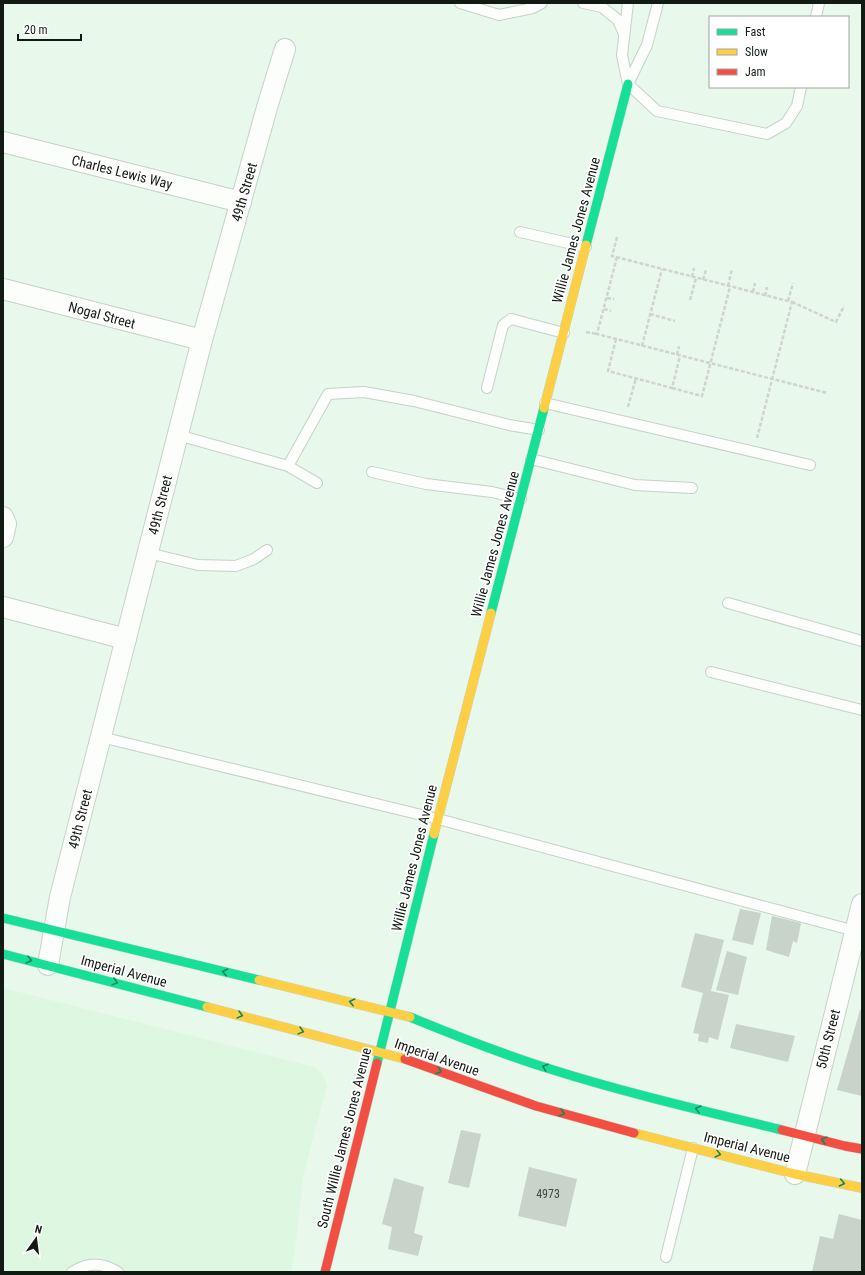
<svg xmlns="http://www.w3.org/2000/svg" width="865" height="1275" font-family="'Roboto Condensed',sans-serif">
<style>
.built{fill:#def7e1}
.building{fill:#c8d4c9}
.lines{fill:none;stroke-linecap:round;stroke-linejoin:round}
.lane-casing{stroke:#c6d2c7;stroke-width:12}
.street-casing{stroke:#c6d2c7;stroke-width:22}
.fast-casing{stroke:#c6d2c7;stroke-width:10}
.slow-casing{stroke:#c6d2c7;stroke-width:10}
.jam-casing{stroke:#c6d2c7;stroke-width:10}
.path{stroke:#d0d4d0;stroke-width:2.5;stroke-dasharray:4 2;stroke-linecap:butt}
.lane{stroke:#fcfefc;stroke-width:10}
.street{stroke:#fcfefc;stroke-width:20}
.fast{stroke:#16e098;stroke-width:9}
.slow{stroke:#ffcf43;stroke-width:9}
.jam{stroke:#f24e42;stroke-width:9}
.oneway{stroke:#14875c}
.labels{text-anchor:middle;stroke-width:3.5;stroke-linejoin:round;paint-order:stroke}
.number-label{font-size:12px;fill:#404940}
.street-label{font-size:14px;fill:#121b13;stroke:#fff}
</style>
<rect width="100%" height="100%" fill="#e8f8ea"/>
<path class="built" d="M3,988L314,1067L322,1074L327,1085L303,1177L296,1242L291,1272H3Z"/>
<g class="building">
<path d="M740,909L761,913L753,945L732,940Z"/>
<path d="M772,916L801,923L797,943L793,941L789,957L766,950Z"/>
<path d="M695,933L724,940L711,991L729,995L718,1040L709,1037L708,1043L698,1041L699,1034L693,1033L703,993L681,987Z"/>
<path d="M727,951L747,957L738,995L716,990Z"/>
<path d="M860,1010H862V1096L837,1090Z"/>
<path d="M736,1024L795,1036L788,1062L730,1048Z"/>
<path d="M461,1130L481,1134L469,1188L448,1183Z"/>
<path d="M529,1167L577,1179L566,1227L518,1216Z"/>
<path d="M394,1178L424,1187L414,1233L423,1236L418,1256L388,1249L392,1227L382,1224Z"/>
<path d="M839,1214L862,1220V1272H812L820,1236L833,1239Z"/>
</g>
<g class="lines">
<defs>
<g id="lane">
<path d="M460,3L499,15L533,8L542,3"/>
<path d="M583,3L602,7L618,20L624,34"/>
<path d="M628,3L622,55L628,84L657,111L767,134L786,123L797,106L801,87"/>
<path d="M816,17L819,3"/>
<path d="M628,84L647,45L658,3"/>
<path d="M520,232L586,247"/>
<path d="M487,388L503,325L511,319L564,333"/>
<path d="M545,403L810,465"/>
<path d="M178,435L288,466L317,483"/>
<path d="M531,459L635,485L692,488"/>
<path d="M288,466L328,394L364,392L414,401L509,425L539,430"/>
<path d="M372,472L426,484L492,492L521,499"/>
<path d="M148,553L198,565L236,566L254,559L267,550"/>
<path d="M728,603L862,641"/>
<path d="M711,672L862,710"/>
<path d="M101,737L438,819L855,931"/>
<path d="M666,1257L693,1148"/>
<path d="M72,1272C89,1262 101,1262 118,1272"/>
</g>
<g id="street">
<path d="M3,142L241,202"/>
<path d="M3,289L202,340"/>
<path d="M3,517L6,524L3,537"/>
<path d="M3,607L126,639"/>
<path d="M48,965L60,897L202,340L268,104L285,49"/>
<path d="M795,1174L862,904"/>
</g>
<g id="fast">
<path d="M586,245L628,84"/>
<path d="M491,613L544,408"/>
<path d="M3,918L259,980"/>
<path d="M3,954L207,1007"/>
<path d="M410,1017C456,1036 502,1054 550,1069C626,1093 704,1111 782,1130"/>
<path d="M377,1063L434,834"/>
</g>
<g id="slow">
<path d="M544,408L586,245"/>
<path d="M434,834L491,613"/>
<path d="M259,980L410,1017"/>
<path d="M207,1007L405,1059"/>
<path d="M634,1133L795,1174L862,1188"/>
</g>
<g id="jam">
<path d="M405,1059L536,1106L634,1133"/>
<path d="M782,1130L845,1146L862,1149"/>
<path d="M325,1272L377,1063"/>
</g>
</defs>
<use href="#lane" class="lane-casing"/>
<use href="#street" class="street-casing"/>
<use href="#fast" class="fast-casing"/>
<use href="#slow" class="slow-casing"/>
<use href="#jam" class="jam-casing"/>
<g class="path">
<path d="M617,237L612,256L792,302L757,438"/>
<path d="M617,257L597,334L827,393"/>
<path d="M692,277L694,268"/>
<path d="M703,280L706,270"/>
<path d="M728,286L732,269"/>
<path d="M753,292L755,283"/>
<path d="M765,296L767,287"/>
<path d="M607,298L614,299"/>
<path d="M690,300L696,278"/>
<path d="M788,301L793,283"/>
<path d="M792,302L836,322L844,306"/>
<path d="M604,309L611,311"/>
<path d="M650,314L675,321"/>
<path d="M586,332L597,334"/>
<path d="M616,339L608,371L672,388L680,356"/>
<path d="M642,346L662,269"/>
<path d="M677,355L679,346"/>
<path d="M672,388L702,396L730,287"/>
<path d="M628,407L636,378"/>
</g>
<use href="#lane" class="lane"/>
<use href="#street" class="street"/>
<use href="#fast" class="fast"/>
<use href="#slow" class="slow"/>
<use href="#jam" class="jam"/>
</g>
<defs><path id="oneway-chevron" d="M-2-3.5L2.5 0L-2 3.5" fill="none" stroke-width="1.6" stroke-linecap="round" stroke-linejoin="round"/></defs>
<g class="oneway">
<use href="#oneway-chevron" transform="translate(29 960) rotate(14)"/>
<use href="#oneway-chevron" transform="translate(225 972) rotate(-167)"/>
<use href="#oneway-chevron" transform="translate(115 982) rotate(15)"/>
<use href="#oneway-chevron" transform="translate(352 1002) rotate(-167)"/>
<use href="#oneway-chevron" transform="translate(240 1015) rotate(15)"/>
<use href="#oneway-chevron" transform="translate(301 1031) rotate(15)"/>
<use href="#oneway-chevron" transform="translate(545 1067) rotate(-161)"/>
<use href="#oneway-chevron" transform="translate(439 1071) rotate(20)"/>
<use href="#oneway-chevron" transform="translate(698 1109) rotate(-166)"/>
<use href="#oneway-chevron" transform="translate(562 1113) rotate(15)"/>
<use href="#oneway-chevron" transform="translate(824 1140) rotate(-165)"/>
<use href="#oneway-chevron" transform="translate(718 1154) rotate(14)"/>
<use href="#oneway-chevron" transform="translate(842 1183) rotate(12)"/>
</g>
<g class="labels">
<g class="number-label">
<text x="548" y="1198">4973</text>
</g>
<g class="street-label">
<text transform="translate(122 172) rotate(14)" y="5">Charles Lewis Way</text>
<text transform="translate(244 192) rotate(-74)" y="5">49th Street</text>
<text transform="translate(576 230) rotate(-75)" y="5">Willie James Jones Avenue</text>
<text transform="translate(102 315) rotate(15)" y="5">Nogal Street</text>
<text transform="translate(160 505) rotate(-76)" y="5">49th Street</text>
<text transform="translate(495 544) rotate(-75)" y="5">Willie James Jones Avenue</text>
<text transform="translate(80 819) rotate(-76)" y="5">49th Street</text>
<text transform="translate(414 858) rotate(-76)" y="5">Willie James Jones Avenue</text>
<text transform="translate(124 971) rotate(15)" y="5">Imperial Avenue</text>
<text transform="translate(828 1039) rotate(-76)" y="5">50th Street</text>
<text transform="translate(437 1057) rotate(19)" y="5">Imperial Avenue</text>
<text transform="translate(344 1138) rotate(-76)" y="5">South Willie James Jones Avenue</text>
<text transform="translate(747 1147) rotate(14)" y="5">Imperial Avenue</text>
</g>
</g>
<rect width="865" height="1275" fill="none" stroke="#121b13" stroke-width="8"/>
<rect x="709" y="16" width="140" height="72" fill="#ffffff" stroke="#a0a4a1"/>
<rect x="717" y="29" width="20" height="6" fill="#16e098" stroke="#a0a4a1"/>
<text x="745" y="36" font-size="12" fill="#121b13">Fast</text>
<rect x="717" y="49" width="20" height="6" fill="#ffcf43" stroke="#a0a4a1"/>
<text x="745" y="56" font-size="12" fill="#121b13">Slow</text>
<rect x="717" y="69" width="20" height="6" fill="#f24e42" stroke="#a0a4a1"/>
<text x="745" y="76" font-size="12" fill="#121b13">Jam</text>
<g transform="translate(36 1239) rotate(14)" stroke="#ffffff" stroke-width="3" paint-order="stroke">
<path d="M0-3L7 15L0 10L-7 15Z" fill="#121b13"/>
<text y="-6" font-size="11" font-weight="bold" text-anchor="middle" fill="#121b13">N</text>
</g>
<path d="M18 34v6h63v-6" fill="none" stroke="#121b13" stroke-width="2"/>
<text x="24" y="34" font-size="12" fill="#121b13" stroke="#ffffff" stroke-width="3" paint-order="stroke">20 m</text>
</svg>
